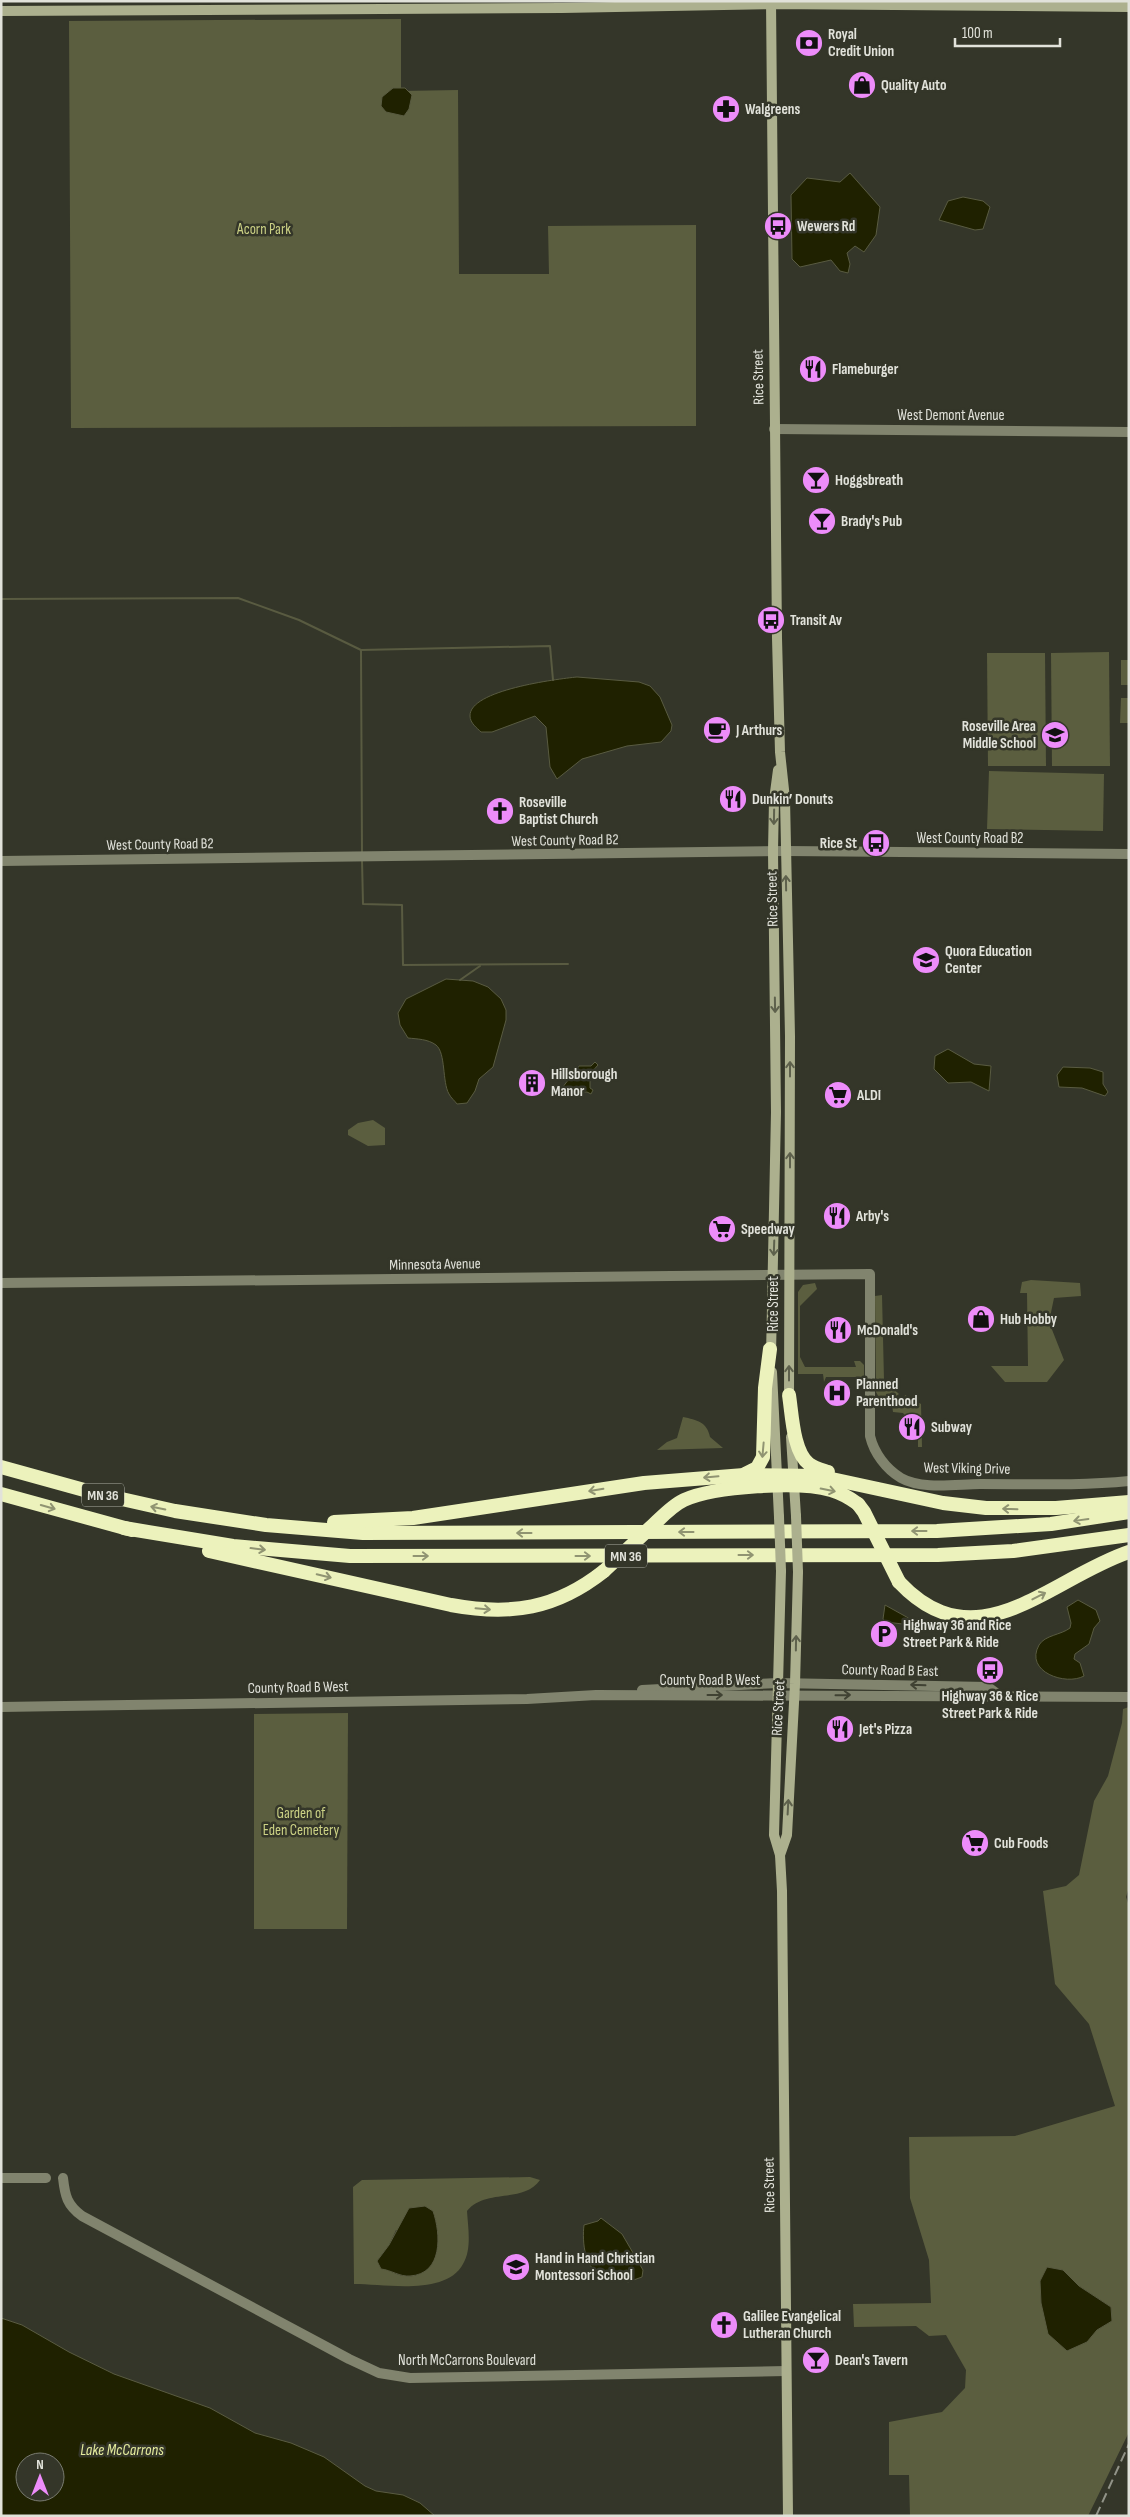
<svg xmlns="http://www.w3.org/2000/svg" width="1130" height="2517" font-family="'Sofia Sans Condensed',sans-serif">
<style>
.green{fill:#5b5e3f;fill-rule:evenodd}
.water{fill:#1f2100;stroke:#595b41;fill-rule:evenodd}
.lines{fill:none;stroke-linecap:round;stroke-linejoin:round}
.stream{stroke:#595b41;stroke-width:2}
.tertiary{stroke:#81846e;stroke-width:10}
.secondary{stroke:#acb08e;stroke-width:10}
.motorway{stroke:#ecf2bc;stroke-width:14}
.rail{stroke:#919388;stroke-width:2;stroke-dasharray:10 5;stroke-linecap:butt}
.secondary-bridge{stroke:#acb08e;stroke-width:10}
.motorway-bridge{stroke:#ecf2bc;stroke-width:14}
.oneway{stroke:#5e614c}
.oneway2{stroke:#909472}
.oneway3{stroke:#404233}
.labels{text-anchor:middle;stroke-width:5;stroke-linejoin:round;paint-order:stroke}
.shield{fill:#343629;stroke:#adaea5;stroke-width:1}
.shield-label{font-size:14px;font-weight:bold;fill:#e1e2da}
.poi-label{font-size:15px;font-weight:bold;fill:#e1e2da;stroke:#343629;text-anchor:start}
.park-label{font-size:15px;fill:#ccd285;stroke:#343629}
.street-label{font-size:15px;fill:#e1e2da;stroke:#343629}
.water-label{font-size:16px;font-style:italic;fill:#e5ec9e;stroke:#343629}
</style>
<rect width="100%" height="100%" fill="#343629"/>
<g class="green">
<path d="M401,19V91L458,90L459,274H549L548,226L696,225V426L71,428L69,21Z"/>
<path d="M1109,652L1110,766H1052L1051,653Z"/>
<path d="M987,653H1045L1046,766H988Z"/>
<rect x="1121" y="660" width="8" height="25"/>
<path d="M1121,698H1129V723H1120Z"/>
<path d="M989,771L1104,774L1103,831L987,829Z"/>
<path d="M373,1120L385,1128V1145L368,1146L348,1135V1130L358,1123Z"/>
<path d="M1031,1280L1080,1283L1081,1296L1054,1298L1049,1322L1064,1360L1047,1382H1005L991,1366H1028L1027,1293H1020L1022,1282Z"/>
<path d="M815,1283L817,1289L800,1306V1357L805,1367H856L854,1361H860L864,1365V1377H826L824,1382L823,1374H798V1292L803,1285Z"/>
<path d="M882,1295L884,1380L899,1394L883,1405L876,1392L875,1296Z"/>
<path d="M905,1395L921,1404L922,1447H918V1418H907L903,1413L893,1412L892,1405L903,1406Z"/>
<path d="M683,1417C697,1420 707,1422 710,1437L723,1448L657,1450L667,1442L677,1438Z"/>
<path d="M1129,1707V1887L1126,1897L1129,1906V2432L1088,2516H910L909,2475H889V2422L942,2412L965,2388L966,2370L946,2335L929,2336L916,2326L854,2327L853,2304L931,2303L929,2260L910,2198L909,2137L1015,2136L1115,2106L1089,2024L1055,1984L1043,1891L1066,1886L1079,1875L1094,1801L1108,1776L1122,1723L1123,1709ZM1047,2268L1063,2270L1079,2286L1111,2307L1112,2321L1097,2330L1041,2303L1040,2281Z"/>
<path d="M348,1713L347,1929H254V1714Z"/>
<path d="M530,2177L540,2180C523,2204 486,2188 467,2211C468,2228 472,2249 463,2264C446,2296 385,2284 354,2284L353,2187L362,2180ZM396,2230L438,2234C439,2276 407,2290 377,2261L389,2245Z"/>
</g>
<g class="water">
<path d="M393,88H405L412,95L409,109L404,116L386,112L381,106L382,97Z"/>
<path d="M850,173L880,207L876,235L864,252L855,246L847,253L850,264L848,273L840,271L831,260L800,267L792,259L791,195L807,178L840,182Z"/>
<path d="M963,197L983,201L990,207L983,229L975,230L939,220L948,201Z"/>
<path d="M577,677L639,682L650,686L660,697L672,725L671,731L661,742L627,746L582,759L557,779L550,767L546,727L535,716L492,732H481C477,728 470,723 470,716C469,690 557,679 577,677Z"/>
<path d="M446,979L473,981L488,987L501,999L506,1010V1020L493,1067L479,1079L475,1091L467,1103L457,1104C455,1101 451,1098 449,1094C442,1082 446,1053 436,1045C428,1039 417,1039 408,1038L400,1025L398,1013L406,999Z"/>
<path d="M948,1049L974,1064L991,1066L989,1091L971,1082L948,1083L934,1069L935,1056Z"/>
<path d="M595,1062L598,1065L590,1074V1088L593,1090L591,1094L587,1092H562V1088L579,1066H591Z"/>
<path d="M1063,1067L1090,1068L1103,1072V1084L1108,1092L1105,1096L1082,1088L1059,1087L1057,1075Z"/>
<path d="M1078,1600L1096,1610L1100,1621L1094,1628L1089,1644L1075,1654L1074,1659L1080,1663L1084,1676C1066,1686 1024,1672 1039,1645C1045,1635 1061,1635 1070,1628L1071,1623L1067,1607Z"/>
<path d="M885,1605L921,1625V1626L885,1622L883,1619Z"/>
<path d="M425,2206L433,2211C441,2234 443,2274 410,2276C400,2277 391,2270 381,2269L377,2261L389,2245L409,2208Z"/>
<path d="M601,2218L622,2234L643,2270L642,2277L628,2282C619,2278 614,2278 605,2276C584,2272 582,2241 584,2225L598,2221Z"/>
<path d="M1047,2267L1063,2270L1079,2286L1111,2307L1112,2321L1097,2330L1087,2342L1067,2351L1048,2334L1041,2303L1040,2281Z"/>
<path d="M1,2318L22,2325L69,2352L114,2374L210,2408L255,2433L291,2443L324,2457L365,2486L376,2491L403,2495L420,2503L435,2516H1ZM25,2462H55V2492H25Z"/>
</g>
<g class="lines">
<g class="stream">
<path d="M1,599L238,598L299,620L361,650L550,646L553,680"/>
<path d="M361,650L362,852"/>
<path d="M362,860L363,904L402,905L403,965L568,964"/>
<path d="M460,980L480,966"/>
</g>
<g class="tertiary">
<path d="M774,429L1129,432"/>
<path d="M1,861L786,851L1129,854"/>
<path d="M1,1283L870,1274V1436C874,1453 886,1469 901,1478C922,1490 957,1484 980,1484C1030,1484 1079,1486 1129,1481"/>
<path d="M642,1690L778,1683L988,1687L999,1695"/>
<path d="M1,1707L527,1699L596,1695L1129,1697"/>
<path d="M1,2178H46"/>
<path d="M63,2178C65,2196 67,2205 82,2216L349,2359L379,2373L410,2378L786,2371"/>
</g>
<g class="secondary">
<path d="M771,1L777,638L780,752L785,799L790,1036L789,1400"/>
<path d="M1,11L562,8L771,4L1129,7"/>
<path d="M771,1355L776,1112L773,851L774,800L778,770"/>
<path d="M772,1372L779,1517"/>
<path d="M791,1437L796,1516"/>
<path d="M781,1571L774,1835L780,1855L782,1891L788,2516"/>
<path d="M780,1855L787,1835L795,1684L798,1572"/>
</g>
<g class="motorway">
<path d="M789,1395C792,1414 793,1452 809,1464C814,1468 822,1470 828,1472"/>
<path d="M1,1467L95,1493L175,1511L266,1525L363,1533L937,1531L1051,1524L1129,1512"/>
<path d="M745,1474L757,1468L763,1457L765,1388L770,1349"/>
<path d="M1,1494L132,1530"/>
<path d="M334,1522L413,1518L644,1483L744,1475L818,1476L943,1503L986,1508H1056L1129,1502"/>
<path d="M124,1528L233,1546L350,1556L938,1555L1013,1551L1129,1535"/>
<path d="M649,1529C660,1519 671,1506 684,1500C715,1486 799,1481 831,1490C841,1493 850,1498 858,1504"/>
<path d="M209,1551L451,1605C511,1616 556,1609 604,1571"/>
<path d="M899,1582C977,1665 1049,1579 1129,1552"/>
</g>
<path class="rail" d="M1096,2516L1129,2444"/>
<g class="secondary-bridge">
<path d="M796,1516L798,1572"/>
<path d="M779,1517L781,1571"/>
</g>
<g class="motorway-bridge">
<path d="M858,1504L864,1512L899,1582"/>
<path d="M604,1571L649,1529"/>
</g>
</g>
<defs><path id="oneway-shaft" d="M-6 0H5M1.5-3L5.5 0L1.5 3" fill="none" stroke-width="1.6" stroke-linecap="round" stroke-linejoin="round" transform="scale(1.25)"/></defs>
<g class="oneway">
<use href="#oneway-shaft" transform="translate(774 817) rotate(91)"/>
<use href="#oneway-shaft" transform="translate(786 883) rotate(-91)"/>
<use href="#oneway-shaft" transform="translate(775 1005) rotate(89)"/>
<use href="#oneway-shaft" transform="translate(790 1069) rotate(-90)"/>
<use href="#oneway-shaft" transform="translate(790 1160) rotate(-90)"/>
<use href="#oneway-shaft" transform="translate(774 1248) rotate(92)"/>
<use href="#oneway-shaft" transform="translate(789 1373) rotate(-90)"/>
<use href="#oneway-shaft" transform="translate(796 1643) rotate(-89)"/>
<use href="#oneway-shaft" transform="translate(788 1807) rotate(-87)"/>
</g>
<g class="oneway2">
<use href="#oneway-shaft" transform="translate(763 1450) rotate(95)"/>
<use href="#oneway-shaft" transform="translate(711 1477) rotate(175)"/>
<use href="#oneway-shaft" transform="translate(596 1490) rotate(171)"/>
<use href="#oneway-shaft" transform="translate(828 1490) rotate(11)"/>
<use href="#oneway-shaft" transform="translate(48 1507) rotate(16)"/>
<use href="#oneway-shaft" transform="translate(158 1508) rotate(-168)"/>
<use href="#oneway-shaft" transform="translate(1010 1509) rotate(-178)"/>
<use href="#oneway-shaft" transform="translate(1081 1520) rotate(172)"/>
<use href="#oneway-shaft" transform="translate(919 1531) rotate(180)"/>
<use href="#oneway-shaft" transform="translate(686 1532) rotate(180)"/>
<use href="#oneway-shaft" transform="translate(524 1533) rotate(180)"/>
<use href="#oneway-shaft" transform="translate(258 1549) rotate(7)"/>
<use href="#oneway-shaft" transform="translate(746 1555)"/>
<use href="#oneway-shaft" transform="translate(421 1556)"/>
<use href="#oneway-shaft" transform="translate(583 1556)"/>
<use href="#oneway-shaft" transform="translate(324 1576) rotate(13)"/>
<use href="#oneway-shaft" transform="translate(1039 1596) rotate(-27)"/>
<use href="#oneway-shaft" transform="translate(483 1609) rotate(5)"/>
</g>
<g class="oneway3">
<use href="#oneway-shaft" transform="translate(918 1685) rotate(-178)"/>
<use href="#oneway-shaft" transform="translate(715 1695)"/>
<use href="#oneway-shaft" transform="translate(843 1695) rotate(-1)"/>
</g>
<defs>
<symbol id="bank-disc" viewBox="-11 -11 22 22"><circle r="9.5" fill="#ed8cfa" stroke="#343629"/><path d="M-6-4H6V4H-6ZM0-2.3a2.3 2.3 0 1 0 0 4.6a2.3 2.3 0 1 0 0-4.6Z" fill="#111"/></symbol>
<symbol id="shop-disc" viewBox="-11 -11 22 22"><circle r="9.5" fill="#ed8cfa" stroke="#343629"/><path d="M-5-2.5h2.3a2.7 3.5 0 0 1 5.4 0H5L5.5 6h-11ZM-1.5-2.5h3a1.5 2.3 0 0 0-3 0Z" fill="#111"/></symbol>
<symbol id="pharmacy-disc" viewBox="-11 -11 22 22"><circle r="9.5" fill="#ed8cfa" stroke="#343629"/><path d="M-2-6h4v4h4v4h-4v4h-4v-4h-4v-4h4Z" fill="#111"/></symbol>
<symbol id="bus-disc" viewBox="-11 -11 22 22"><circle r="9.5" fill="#ed8cfa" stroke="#343629"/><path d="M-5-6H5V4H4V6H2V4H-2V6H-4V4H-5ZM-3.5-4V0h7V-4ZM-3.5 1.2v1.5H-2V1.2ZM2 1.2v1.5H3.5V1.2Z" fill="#111"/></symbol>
<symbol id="restaurant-disc" viewBox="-11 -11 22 22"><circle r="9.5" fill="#ed8cfa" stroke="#343629"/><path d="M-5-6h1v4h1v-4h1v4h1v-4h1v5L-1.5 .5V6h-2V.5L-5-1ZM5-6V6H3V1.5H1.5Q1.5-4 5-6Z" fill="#111"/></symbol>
<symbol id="bar-disc" viewBox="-11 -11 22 22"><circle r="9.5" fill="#ed8cfa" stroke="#343629"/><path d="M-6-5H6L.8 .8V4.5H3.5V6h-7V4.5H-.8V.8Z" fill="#111"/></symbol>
<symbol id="cafe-disc" viewBox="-11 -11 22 22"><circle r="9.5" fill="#ed8cfa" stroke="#343629"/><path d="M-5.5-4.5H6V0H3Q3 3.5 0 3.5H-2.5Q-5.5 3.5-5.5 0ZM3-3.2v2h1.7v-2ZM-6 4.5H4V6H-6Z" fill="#111"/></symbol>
<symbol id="school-disc" viewBox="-11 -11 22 22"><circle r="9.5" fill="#ed8cfa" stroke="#343629"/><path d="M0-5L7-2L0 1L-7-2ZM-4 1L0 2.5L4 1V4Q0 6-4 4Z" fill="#111"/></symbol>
<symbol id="church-disc" viewBox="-11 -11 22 22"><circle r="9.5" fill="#ed8cfa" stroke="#343629"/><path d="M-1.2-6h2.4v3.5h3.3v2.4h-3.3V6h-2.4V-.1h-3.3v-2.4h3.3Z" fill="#111"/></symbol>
<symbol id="building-disc" viewBox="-11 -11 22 22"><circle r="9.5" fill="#ed8cfa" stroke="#343629"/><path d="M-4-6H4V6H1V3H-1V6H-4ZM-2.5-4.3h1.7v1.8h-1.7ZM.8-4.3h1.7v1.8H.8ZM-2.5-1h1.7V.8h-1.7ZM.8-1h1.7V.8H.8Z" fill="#111"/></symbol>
<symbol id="supermarket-disc" viewBox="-11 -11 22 22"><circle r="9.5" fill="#ed8cfa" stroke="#343629"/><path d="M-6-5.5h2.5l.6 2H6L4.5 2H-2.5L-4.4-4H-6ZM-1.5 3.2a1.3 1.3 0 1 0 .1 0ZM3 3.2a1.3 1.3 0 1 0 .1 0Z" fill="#111"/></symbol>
<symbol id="hospital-disc" viewBox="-11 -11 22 22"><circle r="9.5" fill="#ed8cfa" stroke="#343629"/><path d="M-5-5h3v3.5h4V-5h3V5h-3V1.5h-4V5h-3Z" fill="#111"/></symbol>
<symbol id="parking-disc" viewBox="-11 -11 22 22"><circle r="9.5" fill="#ed8cfa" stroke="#343629"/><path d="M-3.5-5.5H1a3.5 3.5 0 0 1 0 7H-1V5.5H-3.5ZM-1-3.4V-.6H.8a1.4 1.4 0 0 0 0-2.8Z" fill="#111"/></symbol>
</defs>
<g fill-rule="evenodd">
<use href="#bank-disc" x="793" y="27" width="32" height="32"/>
<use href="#shop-disc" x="846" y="69" width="32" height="32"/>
<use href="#pharmacy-disc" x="710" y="93" width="32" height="32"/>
<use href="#bus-disc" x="762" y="210" width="32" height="32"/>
<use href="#restaurant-disc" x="797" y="353" width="32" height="32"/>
<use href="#bar-disc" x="800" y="464" width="32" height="32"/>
<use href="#bar-disc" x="806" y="505" width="32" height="32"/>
<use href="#bus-disc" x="755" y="604" width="32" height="32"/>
<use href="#cafe-disc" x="701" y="714" width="32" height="32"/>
<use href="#school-disc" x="1039" y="719" width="32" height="32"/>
<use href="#restaurant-disc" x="717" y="783" width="32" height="32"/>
<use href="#church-disc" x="484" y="795" width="32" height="32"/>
<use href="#bus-disc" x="860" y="827" width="32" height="32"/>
<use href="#school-disc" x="910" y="944" width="32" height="32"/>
<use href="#building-disc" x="516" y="1067" width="32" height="32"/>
<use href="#supermarket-disc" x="822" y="1079" width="32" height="32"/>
<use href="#restaurant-disc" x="821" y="1200" width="32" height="32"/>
<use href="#supermarket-disc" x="706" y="1213" width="32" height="32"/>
<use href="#shop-disc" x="965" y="1303" width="32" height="32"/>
<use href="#restaurant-disc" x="822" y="1314" width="32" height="32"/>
<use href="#hospital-disc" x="821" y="1377" width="32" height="32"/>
<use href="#restaurant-disc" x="896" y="1411" width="32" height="32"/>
<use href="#parking-disc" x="868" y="1618" width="32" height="32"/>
<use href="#bus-disc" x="974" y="1654" width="32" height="32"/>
<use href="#restaurant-disc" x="824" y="1713" width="32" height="32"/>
<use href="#supermarket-disc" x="959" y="1827" width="32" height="32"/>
<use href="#school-disc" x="500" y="2251" width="32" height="32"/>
<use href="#church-disc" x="708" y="2309" width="32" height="32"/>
<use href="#bar-disc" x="800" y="2344" width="32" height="32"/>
</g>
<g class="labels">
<g class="shield">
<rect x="82" y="1483.5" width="42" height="23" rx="4"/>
<rect x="605" y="1544.5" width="42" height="23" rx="4"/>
</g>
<g class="shield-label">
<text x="103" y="1500">MN 36</text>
<text x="626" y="1561">MN 36</text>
</g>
<g class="poi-label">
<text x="828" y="39">Royal<tspan x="828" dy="17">Credit Union</tspan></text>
<text x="881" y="90">Quality Auto</text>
<text x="745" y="114">Walgreens</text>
<text x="797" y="231">Wewers Rd</text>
<text x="832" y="374">Flameburger</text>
<text x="835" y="485">Hoggsbreath</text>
<text x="841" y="526">Brady's Pub</text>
<text x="790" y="625">Transit Av</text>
<text x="1036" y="731" text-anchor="end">Roseville Area<tspan x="1036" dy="17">Middle School</tspan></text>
<text x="736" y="735">J Arthurs</text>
<text x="752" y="804">Dunkin’ Donuts</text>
<text x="519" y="807">Roseville<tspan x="519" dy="17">Baptist Church</tspan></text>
<text x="857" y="848" text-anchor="end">Rice St</text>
<text x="945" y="956">Quora Education<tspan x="945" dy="17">Center</tspan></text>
<text x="551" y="1079">Hillsborough<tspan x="551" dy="17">Manor</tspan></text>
<text x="857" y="1100">ALDI</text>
<text x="856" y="1221">Arby's</text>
<text x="741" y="1234">Speedway</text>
<text x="1000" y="1324">Hub Hobby</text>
<text x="857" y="1335">McDonald's</text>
<text x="856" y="1389">Planned<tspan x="856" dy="17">Parenthood</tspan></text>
<text x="931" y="1432">Subway</text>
<text x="903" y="1630">Highway 36 and Rice<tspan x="903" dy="17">Street Park &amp; Ride</tspan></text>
<text x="990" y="1701" text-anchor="middle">Highway 36 &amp; Rice<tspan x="990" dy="17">Street Park &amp; Ride</tspan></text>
<text x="859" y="1734">Jet's Pizza</text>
<text x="994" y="1848">Cub Foods</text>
<text x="535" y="2263">Hand in Hand Christian<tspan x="535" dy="17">Montessori School</tspan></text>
<text x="743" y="2321">Galilee Evangelical<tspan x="743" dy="17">Lutheran Church</tspan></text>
<text x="835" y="2365">Dean's Tavern</text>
</g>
<g class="park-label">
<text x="264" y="234">Acorn Park</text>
<text x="301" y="1818">Garden of<tspan x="301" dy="17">Eden Cemetery</tspan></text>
</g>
<g class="street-label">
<text transform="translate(758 377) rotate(-91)" y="5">Rice Street</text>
<text x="951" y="420">West Demont Avenue</text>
<text x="970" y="843">West County Road B2</text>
<text transform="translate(565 840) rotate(-1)" y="5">West County Road B2</text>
<text transform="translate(160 844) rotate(-1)" y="5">West County Road B2</text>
<text transform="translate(772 899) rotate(-91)" y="5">Rice Street</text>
<text transform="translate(435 1264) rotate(-1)" y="5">Minnesota Avenue</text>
<text transform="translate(773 1304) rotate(-90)" y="5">Rice Street</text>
<text transform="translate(967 1468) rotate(1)" y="5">West Viking Drive</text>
<text transform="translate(890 1670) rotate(1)" y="5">County Road B East</text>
<text x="710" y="1685">County Road B West</text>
<text transform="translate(298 1687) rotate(-1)" y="5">County Road B West</text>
<text transform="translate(778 1708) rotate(-87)" y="5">Rice Street</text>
<text transform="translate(769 2185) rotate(-91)" y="5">Rice Street</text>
<text x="467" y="2365">North McCarrons Boulevard</text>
</g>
<g class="water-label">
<text x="122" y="2455">Lake McCarrons</text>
</g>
</g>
<rect width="1130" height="2517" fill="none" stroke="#e1e2da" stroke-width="5"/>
<g transform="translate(40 2477)"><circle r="24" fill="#343629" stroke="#797b70"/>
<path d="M0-4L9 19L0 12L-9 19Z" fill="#ed8cfa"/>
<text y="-8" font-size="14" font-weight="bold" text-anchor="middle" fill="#e1e2da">N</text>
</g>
<path d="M955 38v8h105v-8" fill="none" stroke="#e1e2da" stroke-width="2.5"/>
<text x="962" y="38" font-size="15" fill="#e1e2da" stroke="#343629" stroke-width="4" paint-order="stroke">100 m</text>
</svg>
